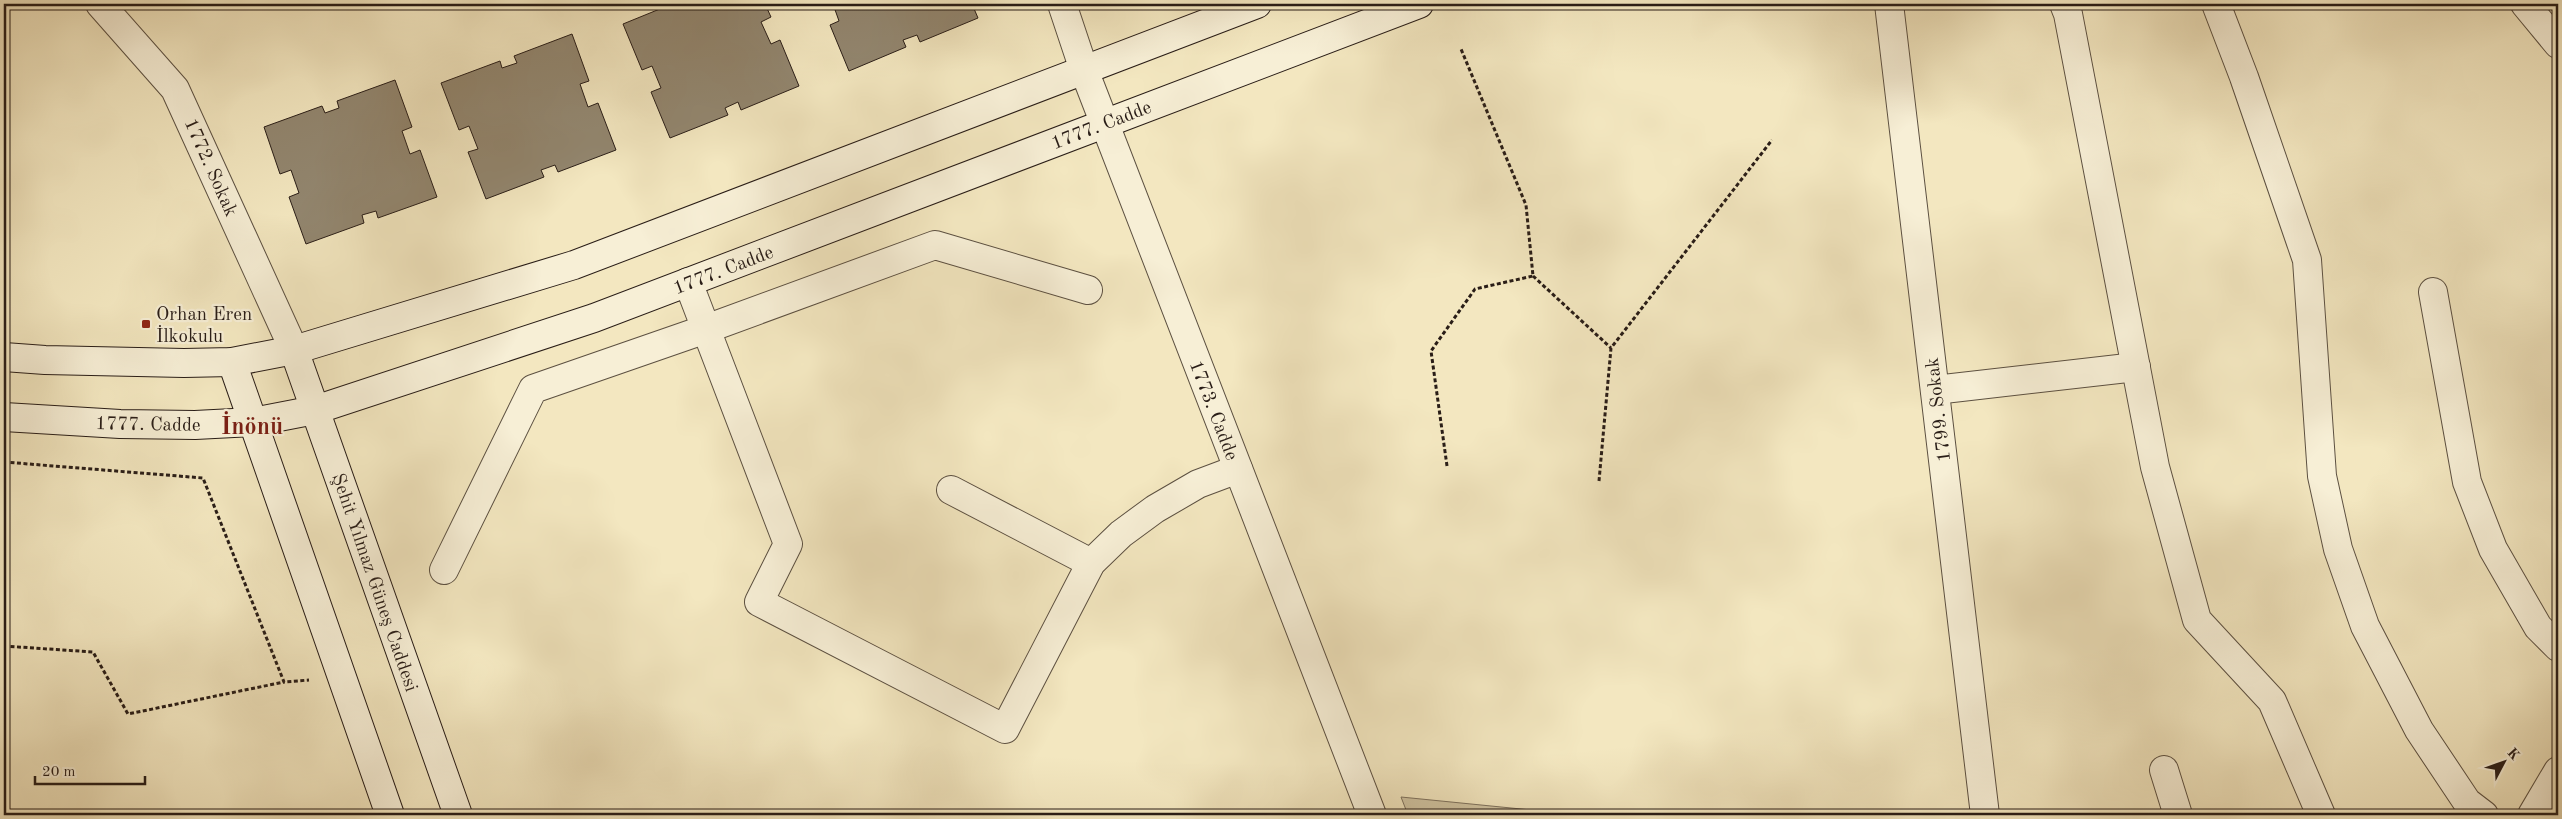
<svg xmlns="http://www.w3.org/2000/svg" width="2562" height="819" font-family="'Old Standard TT',serif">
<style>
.green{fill:#d1c5a3;stroke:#7d715d}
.building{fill:#92866f;stroke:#291d17}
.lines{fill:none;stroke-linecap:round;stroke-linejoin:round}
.minor-casing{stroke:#5c5041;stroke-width:30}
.tertiary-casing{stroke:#5c5041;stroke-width:30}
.secondary-casing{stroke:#291d17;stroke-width:30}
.path{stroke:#291d17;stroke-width:3;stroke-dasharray:4 2.5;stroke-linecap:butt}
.minor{stroke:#f7efd6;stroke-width:28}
.tertiary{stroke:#f7efd6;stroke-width:28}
.secondary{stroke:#f7efd6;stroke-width:28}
.poi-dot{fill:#8f2418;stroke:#f7efd6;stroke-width:2}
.labels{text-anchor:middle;stroke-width:4.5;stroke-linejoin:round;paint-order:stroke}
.street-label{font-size:19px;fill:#291d17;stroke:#f7efd6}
.poi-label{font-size:19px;fill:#291d17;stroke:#f7efd6;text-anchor:start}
.district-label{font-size:24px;font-weight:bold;fill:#7a1f14;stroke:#f7efd6}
</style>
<rect width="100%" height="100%" fill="#f3e7c0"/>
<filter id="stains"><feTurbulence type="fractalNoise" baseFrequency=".004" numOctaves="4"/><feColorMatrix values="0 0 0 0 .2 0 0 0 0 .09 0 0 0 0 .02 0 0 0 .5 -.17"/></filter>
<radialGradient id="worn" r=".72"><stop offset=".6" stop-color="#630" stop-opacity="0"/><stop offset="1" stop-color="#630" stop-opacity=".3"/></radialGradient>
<path class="green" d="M1401,797L1581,815H1408Z"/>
<g class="building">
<path d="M672,4H682L683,7L692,4H765L771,17L761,22L771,44L780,40L799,86L741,110L738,102L725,108L728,115L670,138L651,92L661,88L652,66L642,70L623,24Z"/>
<path d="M833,4H972L978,18L920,42L917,35L903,40L906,47L849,71L830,25L839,21Z"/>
<path d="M572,34L589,81L580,84L588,107L598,103L616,150L558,172L555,165L541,170L544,177L486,199L468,152L478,149L469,126L459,130L441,83L500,61L502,68L517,63L514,56Z"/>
<path d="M395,80L412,127L402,131L410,154L420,150L437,197L378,218L376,211L362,215L364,223L306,244L289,197L299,193L291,170L280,174L264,127L322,106L325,113L339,108L337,101Z"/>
</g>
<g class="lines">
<defs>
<g id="minor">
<path d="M100,4L175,89L294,350"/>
<path d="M1889,4L1985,815"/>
<path d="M2064,4L2068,14L2155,467L2197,620L2272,701L2321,815"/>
<path d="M2216,4L2244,77L2307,260L2322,476L2338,549L2365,626L2419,730L2467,802L2484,815"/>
<path d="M688,282L788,544L759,602L1005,729L1091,563L1121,534L1155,509L1198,484L1238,469"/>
<path d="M2433,292L2467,482L2493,549L2538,627L2558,647"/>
<path d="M1935,390L2136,367"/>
<path d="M951,490L1091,563"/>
<path d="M444,570L533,389L706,329L935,245L1088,290"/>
<path d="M2164,770L2178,815"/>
</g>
<g id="tertiary">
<path d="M1062,4L1084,70L1372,815"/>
<path d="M2525,4L2558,44"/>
<path d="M2532,815L2558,771"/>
</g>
<g id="secondary">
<path d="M294,350L458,815"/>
<path d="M4,357L45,360L184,363L232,362L294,350L574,265L1257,4"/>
<path d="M232,362L390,815"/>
<path d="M4,417L120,424L195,425L253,422L315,410L594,318L1419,4"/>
</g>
</defs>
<use href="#minor" class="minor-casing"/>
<use href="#tertiary" class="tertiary-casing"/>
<use href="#secondary" class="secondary-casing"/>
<g class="path">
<path d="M1533,276L1611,348"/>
<path d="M4,462L203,478L284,682L309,680"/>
<path d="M1447,466L1431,351L1475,289L1533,276L1526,205L1461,49"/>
<path d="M1599,481L1611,348L1772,140"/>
<path d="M4,646L93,652L128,714L284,682"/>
<path d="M305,815L316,813"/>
</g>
<use href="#minor" class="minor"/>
<use href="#tertiary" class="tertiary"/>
<use href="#secondary" class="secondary"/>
</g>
<rect class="poi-dot" x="141" y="319" width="10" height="10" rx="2.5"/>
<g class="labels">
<g class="street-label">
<text transform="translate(1101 124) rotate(-21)" y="7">1777. Cadde</text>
<text transform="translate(212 167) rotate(66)" y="7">1772. Sokak</text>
<text transform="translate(723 269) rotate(-21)" y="7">1777. Cadde</text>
<text transform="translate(1215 410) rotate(69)" y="7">1773. Cadde</text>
<text transform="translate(1937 410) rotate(-97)" y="7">1799. Sokak</text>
<text transform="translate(148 423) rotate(1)" y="7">1777. Cadde</text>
<text transform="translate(376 582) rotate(71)" y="7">Şehit Yılmaz Güneş Caddesi</text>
</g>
<g class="poi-label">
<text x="156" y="320">Orhan Eren<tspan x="156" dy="22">İlkokulu</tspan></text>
</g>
<g class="district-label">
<text x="252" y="434">İnönü</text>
</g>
</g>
<rect width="2562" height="819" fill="none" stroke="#f3e7c0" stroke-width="20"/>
<rect x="5" y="5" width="2552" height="809" fill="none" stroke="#291d17" stroke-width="2.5"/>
<rect x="10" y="10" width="2542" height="799" fill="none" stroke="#291d17"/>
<g transform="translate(2504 762) rotate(49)" stroke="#f7efd6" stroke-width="4" paint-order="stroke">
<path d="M0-4L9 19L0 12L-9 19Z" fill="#291d17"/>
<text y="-8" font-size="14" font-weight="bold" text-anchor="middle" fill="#291d17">K</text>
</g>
<path d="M35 776v8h110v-8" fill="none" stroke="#291d17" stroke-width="2.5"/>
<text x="42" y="776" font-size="15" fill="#291d17" stroke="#f7efd6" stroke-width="4" paint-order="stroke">20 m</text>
<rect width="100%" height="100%" filter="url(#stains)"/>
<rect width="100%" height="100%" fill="url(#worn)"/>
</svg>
